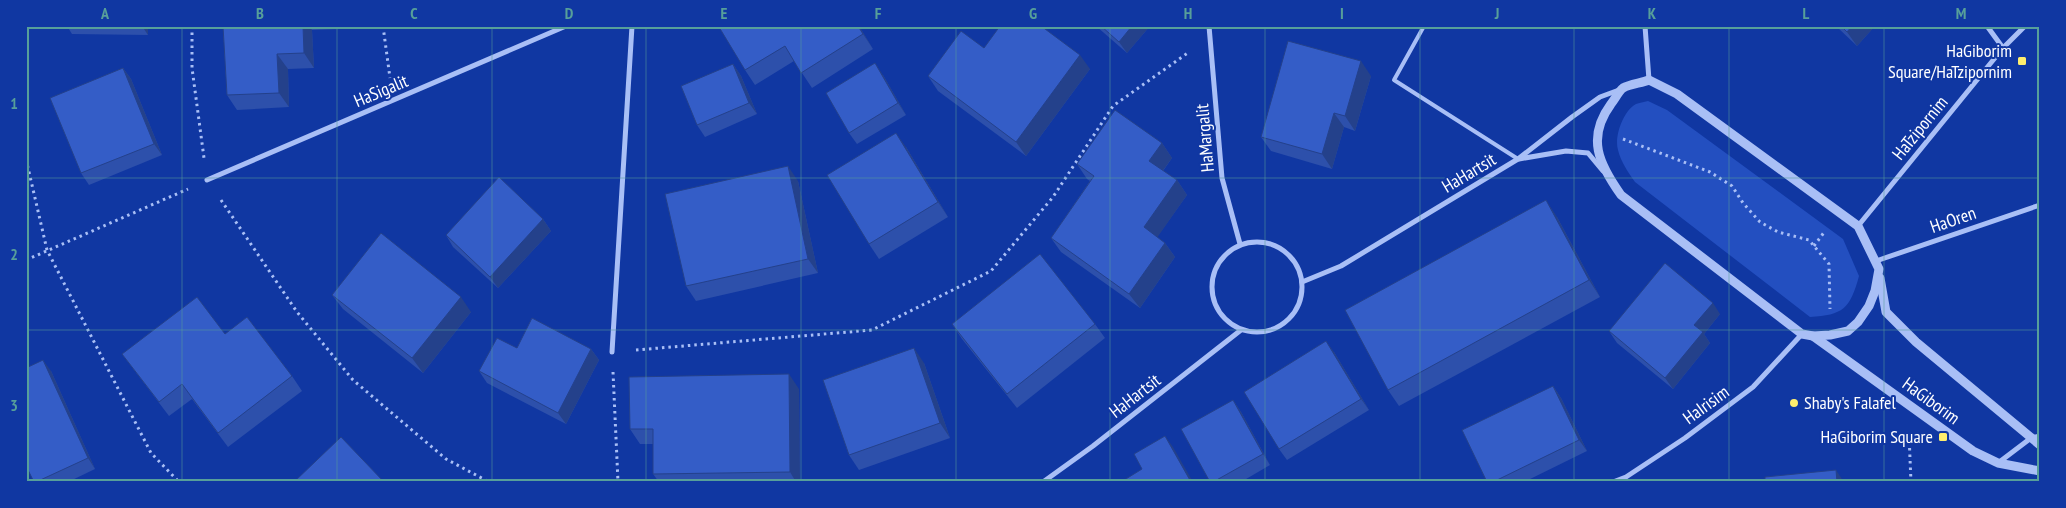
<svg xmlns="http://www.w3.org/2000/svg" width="2066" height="508" font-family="'PT Sans Narrow',sans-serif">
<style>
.green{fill:#234fc0}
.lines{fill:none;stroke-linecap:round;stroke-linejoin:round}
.path{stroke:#a9bff6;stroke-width:3;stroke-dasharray:2.5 4;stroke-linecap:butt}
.service{stroke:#a9bff6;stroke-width:4}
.minor{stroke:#a9bff6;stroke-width:5}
.tertiary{stroke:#a9bff6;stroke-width:9}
.wall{fill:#2d50ab}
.shaded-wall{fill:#24418b}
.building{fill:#345dc7;stroke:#24418b}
.grid{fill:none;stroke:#579f9a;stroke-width:1;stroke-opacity:0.55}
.poi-dot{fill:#ffee6e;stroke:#1037a2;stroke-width:2}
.labels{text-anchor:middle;stroke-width:4;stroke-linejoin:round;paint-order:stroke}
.poi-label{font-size:18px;fill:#fff;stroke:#1037a2;text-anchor:end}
.street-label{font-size:18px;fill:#fff;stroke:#1037a2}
.neatline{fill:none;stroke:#579f9a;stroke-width:2}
.grid-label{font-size:16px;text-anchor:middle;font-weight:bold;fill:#579f9a}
</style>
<rect width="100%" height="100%" fill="#1037a2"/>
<path class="green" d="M1648,101L1667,110L1843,239L1859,276C1850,309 1843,315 1810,317L1635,182C1628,172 1621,162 1618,150C1614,137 1623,111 1636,104C1639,103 1644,102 1648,101Z"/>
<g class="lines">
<g class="path">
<path d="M192,26V68L204,158"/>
<path d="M383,26L390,78"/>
<path d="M1623,139L1710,172L1732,186L1743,203L1760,222L1778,232L1809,240L1829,264L1830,309"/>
<path d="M26,159L47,250L151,453L179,482"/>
<path d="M221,200L297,312L353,380L446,459L489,482"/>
<path d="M1814,246L1825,231"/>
<path d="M26,260L188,189"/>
<path d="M636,350L872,330L991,271L1053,197L1113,106L1189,52"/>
<path d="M613,372L618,482"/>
<path d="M1909,435L1911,482"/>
</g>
<path class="service" d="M1424,26L1394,80L1518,159"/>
<g class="minor">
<path d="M1209,26L1222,178L1240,244"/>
<path d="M1645,26L1649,80"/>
<path d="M1987,26L2003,48"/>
<path d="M1519,159L1566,151L1588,153L1603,171"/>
<path d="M207,180L566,26"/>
<path d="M1858,226L2003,48L2025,26"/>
<circle cx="1257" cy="287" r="45"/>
<path d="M1876,261L2040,205"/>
<path d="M1302,282L1341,266L1518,159L1572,117L1600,97L1619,90"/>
<path d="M612,352L632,26"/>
<path d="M1998,463L2031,438L2040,436"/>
<path d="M1043,482L1093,446L1241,330"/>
<path d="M1613,482L1626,477L1685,438L1753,387L1802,334"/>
</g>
<g class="tertiary">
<path d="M1649,80L1677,94L1858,226L1879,269L1875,291L1869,306L1858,322L1848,331L1830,335L1813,336L1802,334L1621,195C1599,164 1586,138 1611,104C1615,99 1619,91 1623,88C1630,84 1642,83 1649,80Z"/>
<path d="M1880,278L1886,312L1916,342L2040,445"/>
<path d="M1813,336L1973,451L1998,463L2040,471"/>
</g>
</g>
<g class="wall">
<path d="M67,26H148V35L72,34Z"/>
<path d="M223,26H340V29L312,30L314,68L288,69L289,107L237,110L227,95Z"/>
<path d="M720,26H859L873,49L812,88L794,61L755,85L745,70Z"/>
<path d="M1096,26H1150L1127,53Z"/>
<path d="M1836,26H1875L1857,46Z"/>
<path d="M984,48L1090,69L1026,156L938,91L928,76Z"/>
<path d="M733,64L741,76L757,114L705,137L697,125Z"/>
<path d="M123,68L131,79L162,155L89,185L81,173Z"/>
<path d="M883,75L906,115L857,144L849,133Z"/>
<path d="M1371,76L1355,131L1344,127L1332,169L1271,151L1261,137Z"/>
<path d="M1162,143L1172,158L1163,171L1177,180L1187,195L1157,237L1165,243L1175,257L1140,308L1061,252L1051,238L1090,181L1087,179L1077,164Z"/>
<path d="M906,147L948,217L879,259L869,244Z"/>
<path d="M798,181L818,273L696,301L686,286Z"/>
<path d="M1557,217L1600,297L1399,406L1388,390Z"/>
<path d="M543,219L551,231L498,288L453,247L446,235Z"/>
<path d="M332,295L471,312L423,373L343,309Z"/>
<path d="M1720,314L1704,334L1710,343L1673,389L1617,343L1609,331Z"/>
<path d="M952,324H1095L1105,338L1017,408L962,339Z"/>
<path d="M225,334L292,376L302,391L228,447L192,399L169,416L122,354Z"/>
<path d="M517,348L591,349L599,360L566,424L487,383L479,371Z"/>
<path d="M1334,352L1369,410L1287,460L1279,449Z"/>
<path d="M924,363L950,438L859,470L849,455Z"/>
<path d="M51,371L95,469L68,482H34Z"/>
<path d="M1553,386L1561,398L1587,451L1524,482H1487Z"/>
<path d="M799,389L800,482H659L653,474V444H640L630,429Z"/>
<path d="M1233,400L1241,412L1270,465L1241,482H1210Z"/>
</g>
<g class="shaded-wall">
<path d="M142,26H148V35Z"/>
<path d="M303,26H309L312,30L314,68L304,53Z"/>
<path d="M858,26H859L873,49L863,34Z"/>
<path d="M1132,26H1150L1127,53L1119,42Z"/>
<path d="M1852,26H1875L1857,46L1847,32Z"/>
<path d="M277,54L288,69L289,107L279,93Z"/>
<path d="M1080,55L1090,69L1026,156L1016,142Z"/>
<path d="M1361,61L1371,76L1355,131L1345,116Z"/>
<path d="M875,63L883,75L906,115L898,103Z"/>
<path d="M733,64L741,76L757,114L749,103Z"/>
<path d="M123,68L131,79L162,155L154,144Z"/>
<path d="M1334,113L1344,127L1332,169L1322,154Z"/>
<path d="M896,133L906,147L948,217L938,202Z"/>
<path d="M1162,143L1172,158L1159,176L1149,161Z"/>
<path d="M788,166L798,181L818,273L808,259Z"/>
<path d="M1177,180L1187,195L1154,242L1144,227Z"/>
<path d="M1546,200L1557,217L1600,297L1589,280Z"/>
<path d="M543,219L551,231L498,288L490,277Z"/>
<path d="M1165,243L1175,257L1140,308L1129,294Z"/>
<path d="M461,297L471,312L423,373L412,358Z"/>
<path d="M1713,303L1720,314L1704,334L1710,343L1673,389L1665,378L1694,325Z"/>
<path d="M1326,341L1334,352L1369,410L1361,399Z"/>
<path d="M914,348L924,363L950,438L940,423Z"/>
<path d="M591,349L599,360L566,424L558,413Z"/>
<path d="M43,360L51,371L95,469L88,458Z"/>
<path d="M789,374L799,389L800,482H796L790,472Z"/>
<path d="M1553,386L1561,398L1587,451L1579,440Z"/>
<path d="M1233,400L1241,412L1270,465L1263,454Z"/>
<path d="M1165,436L1173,447L1193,482H1191Z"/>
<path d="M1836,470L1844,482H1837Z"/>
</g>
<g class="building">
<path d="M223,26H303L304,53L277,54L279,93L227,95Z"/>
<path d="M720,26H858L863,34L801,73L785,46L745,70L719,27Z"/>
<path d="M1000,26H1041L1080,55L1016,142L928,76L961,31L984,48Z"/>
<path d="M1101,26H1132L1119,42Z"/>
<path d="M1841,26H1852L1847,32Z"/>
<path d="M1288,41L1361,61L1345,116L1334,113L1322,154L1261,137Z"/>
<path d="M875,63L898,103L849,133L826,93Z"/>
<path d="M733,64L749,103L697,125L681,86Z"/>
<path d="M123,68L154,144L81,173L50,98Z"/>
<path d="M1115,110L1162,143L1149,161L1177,180L1144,227L1165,243L1129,294L1051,238L1094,176L1077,164Z"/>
<path d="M896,133L938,202L869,244L827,175Z"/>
<path d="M788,166L808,259L686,286L665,194Z"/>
<path d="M499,177L543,219L490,277L446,235Z"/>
<path d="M1546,200L1589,280L1388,390L1345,310Z"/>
<path d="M381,233L461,297L412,358L332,295Z"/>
<path d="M1040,254L1095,324L1007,394L952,324Z"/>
<path d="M1665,263L1713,303L1694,325L1703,332L1665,378L1609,331Z"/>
<path d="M197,297L225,334L247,317L292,376L218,433L182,384L159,402L122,354Z"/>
<path d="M532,318L591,349L558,413L479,371L497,338L517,348Z"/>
<path d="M1326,341L1361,399L1279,449L1244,392Z"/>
<path d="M914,348L940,423L849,455L823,380Z"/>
<path d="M43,360L88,458L36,482H34L26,466V368Z"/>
<path d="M789,374L790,472L653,474V429H630L629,377Z"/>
<path d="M1553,386L1579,440L1493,482H1487L1462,430Z"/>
<path d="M1233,400L1263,454L1213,482H1210L1181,429Z"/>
<path d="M1165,436L1191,482H1121L1142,469L1134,454Z"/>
<path d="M341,437L384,482H294Z"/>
<path d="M1836,470L1837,482H1765V477Z"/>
</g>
<path class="grid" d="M182,26V482M337,26V482M492,26V482M646,26V482M801,26V482M956,26V482M1110,26V482M1265,26V482M1420,26V482M1574,26V482M1729,26V482M1884,26V482M26,178H2040M26,330H2040"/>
<g class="poi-dot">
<rect x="2017" y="56" width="10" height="10" rx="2.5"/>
<circle cx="1794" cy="403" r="5"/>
<rect x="1938" y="432" width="10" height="10" rx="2.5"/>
</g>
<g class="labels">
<g class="poi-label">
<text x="2012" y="57">HaGiborim<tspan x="2012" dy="21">Square/HaTzipornim</tspan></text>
<text x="1804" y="409" text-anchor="start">Shaby's Falafel</text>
<text x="1933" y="443">HaGiborim Square</text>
</g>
<g class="street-label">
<text transform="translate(381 91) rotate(-23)" y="6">HaSigalit</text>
<text transform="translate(1920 128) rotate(-51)" y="6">HaTzipornim</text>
<text transform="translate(1205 138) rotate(-95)" y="6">HaMargalit</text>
<text transform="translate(1469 173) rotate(-31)" y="6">HaHartsit</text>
<text transform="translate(1953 220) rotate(-19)" y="6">HaOren</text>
<text transform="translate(1135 396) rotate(-38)" y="6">HaHartsit</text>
<text transform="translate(1931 401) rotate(36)" y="6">HaGiborim</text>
<text transform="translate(1706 405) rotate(-36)" y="6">HaIrisim</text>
</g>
</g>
<rect width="2066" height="508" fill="none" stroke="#1037a2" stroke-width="55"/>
<rect x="28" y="28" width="2010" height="452" class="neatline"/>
<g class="grid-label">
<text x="105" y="19">A</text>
<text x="260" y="19">B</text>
<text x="414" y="19">C</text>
<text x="569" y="19">D</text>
<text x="724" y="19">E</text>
<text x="878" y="19">F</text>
<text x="1033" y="19">G</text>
<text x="1188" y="19">H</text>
<text x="1342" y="19">I</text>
<text x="1497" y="19">J</text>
<text x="1652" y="19">K</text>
<text x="1806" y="19">L</text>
<text x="1961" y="19">M</text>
<text x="14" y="109">1</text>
<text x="14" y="260">2</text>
<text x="14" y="411">3</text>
</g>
</svg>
